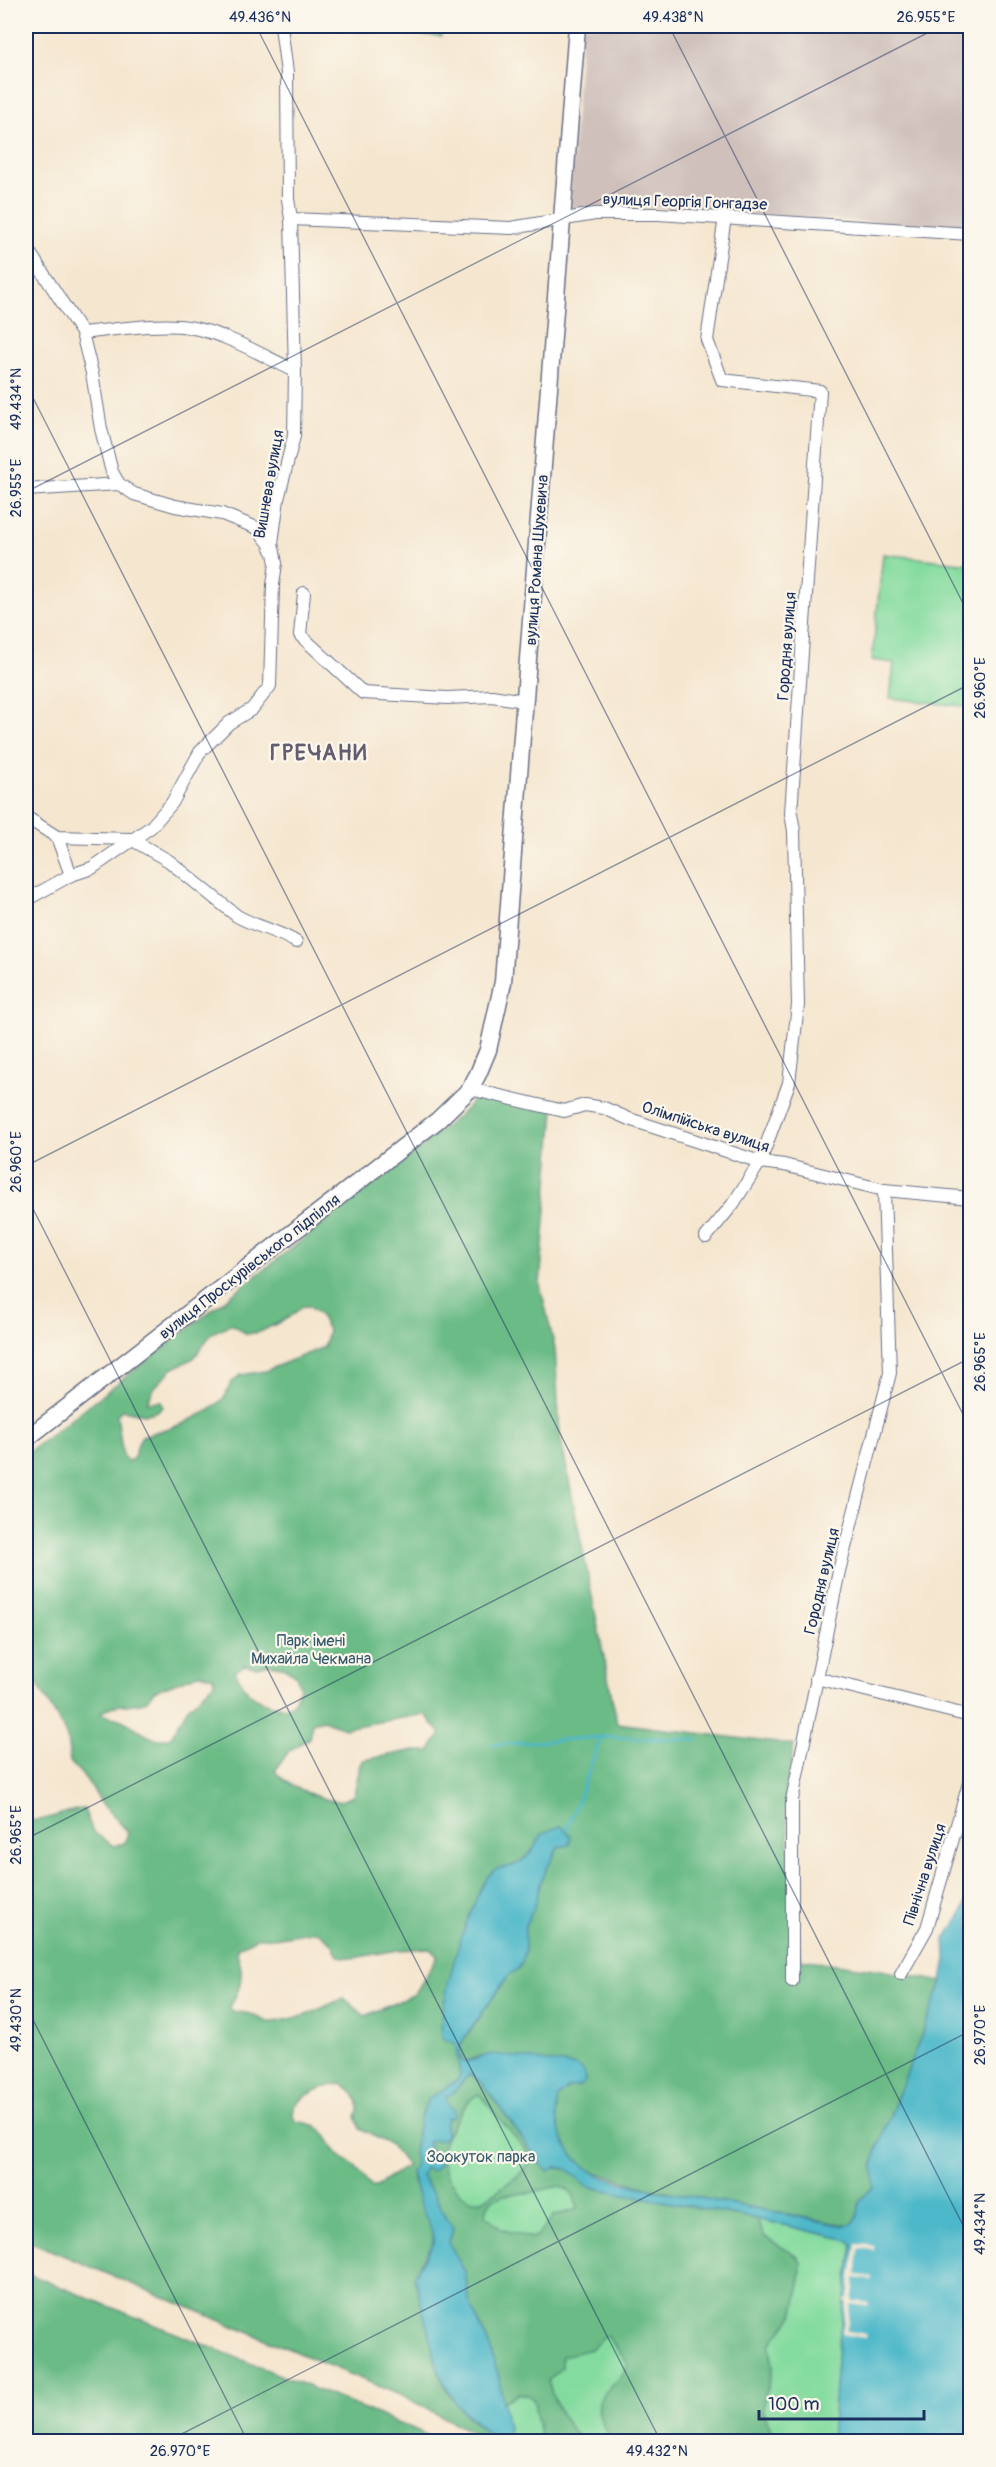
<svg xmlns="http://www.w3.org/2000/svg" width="996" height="2467" font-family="Pangolin,sans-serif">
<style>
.industrial{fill:#cfc0bb}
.green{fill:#84db9f;stroke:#50857e;stroke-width:1.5}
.forest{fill:#6bbb86;stroke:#437572;stroke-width:1.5;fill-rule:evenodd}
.water{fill:#4db8c9;stroke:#347494;stroke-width:1.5}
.pier{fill:#f5e6cf}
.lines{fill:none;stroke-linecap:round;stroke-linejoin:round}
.stream{stroke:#4db8c9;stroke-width:3}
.minor-casing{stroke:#676f86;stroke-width:14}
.secondary-casing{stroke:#676f86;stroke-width:19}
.minor{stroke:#fff;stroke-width:12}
.secondary{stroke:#fff;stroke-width:16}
.ticks{fill:none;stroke:#1b2f5e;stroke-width:1.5;stroke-opacity:0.45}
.labels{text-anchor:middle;stroke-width:4.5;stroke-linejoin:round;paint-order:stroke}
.street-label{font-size:16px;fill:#1b2f5e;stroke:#fbf7ec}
.park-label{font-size:16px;fill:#355a6e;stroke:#fbf7ec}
.district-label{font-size:22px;font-weight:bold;letter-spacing:1.5px;fill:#635e6f;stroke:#fbf7ec}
.neatline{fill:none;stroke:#1b2f5e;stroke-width:2}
.ticks-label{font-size:15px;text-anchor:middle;fill:#1b2f5e}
</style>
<rect width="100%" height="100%" fill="#fbf7ec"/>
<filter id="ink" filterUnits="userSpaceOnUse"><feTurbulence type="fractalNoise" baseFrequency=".0167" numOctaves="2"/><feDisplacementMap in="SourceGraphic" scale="12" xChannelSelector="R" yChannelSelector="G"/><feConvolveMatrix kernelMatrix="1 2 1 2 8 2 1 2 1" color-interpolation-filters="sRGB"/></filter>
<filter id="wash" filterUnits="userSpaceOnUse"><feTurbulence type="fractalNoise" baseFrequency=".008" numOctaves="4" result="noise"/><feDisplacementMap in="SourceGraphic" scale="24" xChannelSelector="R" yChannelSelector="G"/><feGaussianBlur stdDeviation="1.35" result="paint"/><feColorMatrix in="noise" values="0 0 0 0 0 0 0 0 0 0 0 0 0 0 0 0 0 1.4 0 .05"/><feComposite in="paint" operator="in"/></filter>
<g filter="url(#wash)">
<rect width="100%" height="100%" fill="#f5e6cf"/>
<path class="industrial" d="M582,26H970V229L658,208L595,209L569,212Z"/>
<g class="green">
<path d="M349,26H442L441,36L349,30Z"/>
<path d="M883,554L970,564V707L890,698L894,663L872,660Z"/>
<path d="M465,2075L589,2187L757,2219L849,2240L853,2244L838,2347L831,2441H505L508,2428L435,2154Z"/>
</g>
<g class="forest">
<path d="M479,1092L554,1109L540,1285L555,1348L560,1435L617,1723L794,1745L785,1799L800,1959L881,1970L942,1982L877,2150L873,2166L874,2187L860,2200L859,2216L850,2226L639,2186L589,2170L572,2155L561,2136L555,2111L557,2097L568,2088L580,2086L481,2056L463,2062L459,2053L460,2046L508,1976L518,1969L525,1953V1925L535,1906L541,1880L558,1847L569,1845L543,1833C535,1848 526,1863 508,1867C501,1868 496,1868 491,1873C486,1878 483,1887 480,1893C454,1941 452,1988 448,2041L455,2043L460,2074L458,2080L428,2099L419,2120L414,2153L415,2164L411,2171L413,2181L433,2234V2244L419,2266L418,2289L439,2373L447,2390L465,2414L489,2435V2441H476L477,2435L405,2397L26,2240V1820C46,1823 63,1810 84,1809L93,1832L114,1846L125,1843L128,1832L102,1804L86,1779L70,1762L67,1738L62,1726L31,1673L28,1661L33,1650L26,1642V1454L409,1157L465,1110ZM308,1306L319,1314L328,1330L324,1347L265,1371L241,1375L231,1383L225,1397L210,1410L180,1425L142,1436L139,1441L133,1459L127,1461L123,1457L117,1415L122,1410C137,1412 150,1419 163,1407L161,1401L147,1402L155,1387L172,1369L194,1358L212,1333L231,1324L247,1334L260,1332L288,1318L302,1307ZM269,1664L281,1666L296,1675L300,1688L292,1705C285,1708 280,1706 273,1705C252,1700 245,1690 235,1671L245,1665L257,1667ZM201,1673L213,1677L214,1683L187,1709L171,1737C148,1745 139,1726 119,1719C113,1717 107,1717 101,1713C123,1696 140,1715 154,1691ZM425,1714L441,1734L429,1751H410L364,1760L360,1764L354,1795C349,1798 342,1802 336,1801C320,1800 284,1784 275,1771L289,1751L309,1738L312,1723L323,1720L344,1728ZM317,1931L332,1943L338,1956L354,1958L398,1950L430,1948L438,1956L415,1994L365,2016L344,1998L304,2016L274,2022H267L251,2014L232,2011L229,2006C238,1998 242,1980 241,1968C240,1960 236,1956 237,1948L256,1938H274ZM341,2084C355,2089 362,2103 356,2117L360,2129L391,2145L407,2166L384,2180L377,2187H371C365,2181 362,2174 356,2168C351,2162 342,2160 337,2153C321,2130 327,2126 295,2121C284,2100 324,2085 341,2084Z"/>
<path d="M465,2075H472L482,2083L543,2167L567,2169L589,2187L757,2219L764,2236L798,2257L801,2263L800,2284L793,2316L770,2345C770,2353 773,2361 773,2369C772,2381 764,2393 763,2406C763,2419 776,2429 770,2441H612C597,2414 590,2407 614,2383C620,2377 626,2372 628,2364L606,2335L591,2349L562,2356V2367L548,2380C553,2403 566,2426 583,2441H541L534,2401L530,2396L519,2393L503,2402L489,2345L470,2304L465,2272L449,2243L453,2228L422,2176L429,2151V2141L446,2135V2118L454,2110L446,2104V2096L462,2083ZM479,2094L529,2154C529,2169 517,2177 505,2185C498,2190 489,2199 481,2200C461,2203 442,2174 441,2156C440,2143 467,2097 479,2094ZM559,2186C570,2189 576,2198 578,2209L554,2216L538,2235L532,2238L501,2229L486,2215L488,2205L492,2200L504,2195L528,2193Z"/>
<path d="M26,2273L409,2427L439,2441H26Z"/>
</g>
<path class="water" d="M561,1826L571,1836L569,1845L558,1847L541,1880L535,1906L525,1925V1953L522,1962L518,1969L508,1976L470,2030L460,2046V2059L463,2062C472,2062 483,2056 493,2054L577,2066L584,2072L585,2081L580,2086L568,2088L558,2097C553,2125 564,2152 587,2168C608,2184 658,2190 684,2195C738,2205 792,2215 845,2226C860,2225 858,2210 860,2200L874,2187L873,2166L877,2150L942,1982L946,1958L945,1939L962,1914L970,1893V2441H831L838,2347L853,2245L849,2240L757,2219L589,2187L567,2169L557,2167L548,2171L543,2167L482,2083L472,2075L469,2074L452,2094L446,2096L447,2104L454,2110V2117L446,2119V2135L442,2140L429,2141V2151L439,2160L438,2166L432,2171L425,2168L422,2176L453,2228L449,2243L465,2272L470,2304L489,2345L498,2373L508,2428L505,2441H489V2435L485,2431L457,2405L439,2373L414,2276L433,2244V2234L420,2204L411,2171L415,2164L414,2153L419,2120L428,2099L458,2080L460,2074L455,2043L443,2039C434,2011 471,1896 491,1873C496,1867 501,1868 508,1867C526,1863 535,1848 543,1833Z"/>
<path class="pier" d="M856,2244L874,2246V2250L859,2248L856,2275L872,2277L871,2280L855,2278L852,2301L868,2303V2306L851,2304L846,2331L865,2334V2338L842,2334L847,2303L844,2300L848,2299Z"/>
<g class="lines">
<g class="stream">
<path d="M491,1745L601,1737"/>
<path d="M567,1830L601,1737L697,1740"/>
</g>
</g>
</g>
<g filter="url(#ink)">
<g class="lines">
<defs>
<g id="minor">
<path d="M291,219L511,228L595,214H658L970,234"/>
<path d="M26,242L28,250L82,333L92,373L101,429L112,472L119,484L134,494L175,506L222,514L257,528L269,543L272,550"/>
<path d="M82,333C111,330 162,322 188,327C226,333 261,355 295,371"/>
<path d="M26,490L119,484"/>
<path d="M304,593L300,635L363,693L447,698L492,696L525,701"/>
<path d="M26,817L57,837L131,839L169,861L237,916C256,927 277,930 296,942"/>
<path d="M57,837L71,875"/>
<path d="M26,900L71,875L92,868L151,827L172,803L200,752L229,723L252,709L270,686L273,585L276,563L272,543L278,499L294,436L295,371L291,219L288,199L287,73L281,26"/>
<path d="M470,1089L564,1111L585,1105L604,1108L629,1119L760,1162L784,1165L884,1190L970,1198"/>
<path d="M706,1237L733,1204L760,1162L789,1083L798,1005L794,831L791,813L820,391L722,380L707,340L725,217"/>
<path d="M816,1678L970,1716"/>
<path d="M901,1974L927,1928L970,1780"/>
<path d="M792,1981V1800L839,1571L890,1373L884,1190"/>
</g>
<path id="secondary" d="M26,1439L438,1120L470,1089L478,1074L488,1050L503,982L577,26"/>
</defs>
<use href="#minor" class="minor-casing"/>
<use href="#secondary" class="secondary-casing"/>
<use href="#minor" class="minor"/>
<use href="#secondary" class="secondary"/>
</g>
</g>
<path class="ticks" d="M256,26L970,1428M669,26L970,617M26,384L970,2239M26,492L941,26M26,1166L970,684M26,1195L661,2442M26,1839L970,1358M26,2006L248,2442M166,2442L970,2031"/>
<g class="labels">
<g class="street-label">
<text transform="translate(685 201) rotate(2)" y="6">вулиця Георгія Гонгадзе</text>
<text transform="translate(268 484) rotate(-80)" y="6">Вишнева вулиця</text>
<text transform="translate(536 560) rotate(-86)" y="6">вулиця Романа Шухевича</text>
<text transform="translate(786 646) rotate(-86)" y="6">Городня вулиця</text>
<text transform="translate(706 1126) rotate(18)" y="6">Олімпійська вулиця</text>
<text transform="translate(249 1266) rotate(-38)" y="6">вулиця Проскурівського підпілля</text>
<text transform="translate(821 1581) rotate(-77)" y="6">Городня вулиця</text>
<text transform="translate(924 1874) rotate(-72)" y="6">Північна вулиця</text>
</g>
<g class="park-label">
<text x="311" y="1646">Парк імені<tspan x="311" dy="18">Михайла Чекмана</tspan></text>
<text x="481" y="2162">Зоокуток парка</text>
</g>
<g class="district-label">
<text x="319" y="760">ГРЕЧАНИ</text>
</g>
</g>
<rect width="996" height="2467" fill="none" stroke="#fbf7ec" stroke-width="66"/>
<path d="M759 2410v9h165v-9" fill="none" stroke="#1b2f5e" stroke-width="3"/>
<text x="768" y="2410" font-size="18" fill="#1b2f5e" stroke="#fbf7ec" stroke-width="4.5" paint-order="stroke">100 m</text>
<rect x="33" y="33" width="930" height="2401" class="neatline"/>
<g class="ticks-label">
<text x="260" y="22">49.436°N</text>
<text x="673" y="22">49.438°N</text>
<text x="926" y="22">26.955°E</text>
<text transform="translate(16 399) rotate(-90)" y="5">49.434°N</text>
<text transform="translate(16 488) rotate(-90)" y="5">26.955°E</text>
<text transform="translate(980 688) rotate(-90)" y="5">26.960°E</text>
<text transform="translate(16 1162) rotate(-90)" y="5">26.960°E</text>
<text transform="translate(980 1362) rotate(-90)" y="5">26.965°E</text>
<text transform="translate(16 1835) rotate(-90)" y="5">26.965°E</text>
<text transform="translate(16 2020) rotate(-90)" y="5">49.430°N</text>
<text transform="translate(980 2035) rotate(-90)" y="5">26.970°E</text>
<text transform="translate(980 2224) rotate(-90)" y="5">49.434°N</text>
<text x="180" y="2456">26.970°E</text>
<text x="657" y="2456">49.432°N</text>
</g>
</svg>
